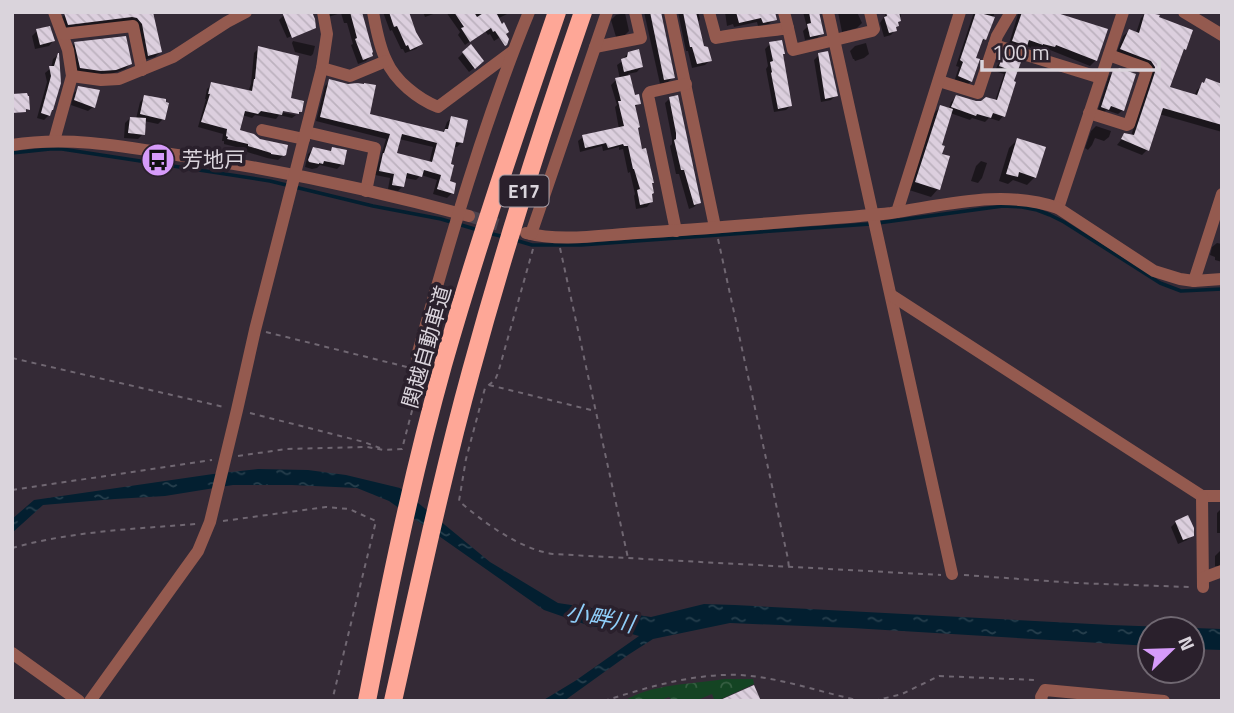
<svg xmlns="http://www.w3.org/2000/svg" width="1234" height="713" font-family="'Titillium Web','Noto Sans JP',sans-serif">
<style>
.forest{fill:url(#forest-crowns)}
.water{fill:url(#water-ripples)}
.shadow{fill:#0007;fill-rule:evenodd}
.lines{fill:none;stroke-linecap:round;stroke-linejoin:round}
.stream{stroke:#031f30;stroke-width:3.5}
.building{fill:url(#building-back-hatch);fill-rule:evenodd}
.minor-tunnel{stroke:#4d444f;stroke-width:12;stroke-dasharray:12 6;stroke-linecap:butt}
.path{stroke:#706772;stroke-width:2;stroke-dasharray:5 5;stroke-linecap:butt}
.minor{stroke:#945a4f;stroke-width:12}
.highway{stroke:#fea797;stroke-width:18}
.labels{text-anchor:middle;stroke-width:7;stroke-linejoin:round;paint-order:stroke}
.shield{fill:#2a202c;stroke:#a59ea7;stroke-width:2}
.shield-label{font-size:19px;font-weight:bold;fill:#dad4dc}
.poi-label{font-size:21px;fill:#dad4dc;stroke:#2a202c;text-anchor:start}
.street-label{font-size:21px;fill:#dad4dc;stroke:#2a202c}
.water-label{font-size:23px;font-style:italic;fill:#8fcef9;stroke:#2a202c}
</style>
<defs>
<pattern id="forest-crowns" width="20" height="18" patternUnits="userSpaceOnUse" patternTransform="scale(1.75)"><rect width="20" height="18" fill="#144423"/><path d="M2 6a3 3 0 1 1 6 0M12 15a3 3 0 1 1 6 0" fill="none" stroke="#365e42"/></pattern>
<pattern id="water-ripples" width="26" height="14" patternUnits="userSpaceOnUse" patternTransform="scale(1.75)"><rect width="26" height="14" fill="#031f30"/><path d="M2 4q2-2 4 0t4 0M15 11q2-2 4 0t4 0" fill="none" stroke="#273f4d"/></pattern>
<pattern id="building-back-hatch" width="6" height="6" patternUnits="userSpaceOnUse" patternTransform="scale(1.75)"><rect width="6" height="6" fill="#dccfde"/><path d="M-1 5l2 2M0 0l6 6M5-1l2 2" fill="none" stroke="#bdb2bf"/></pattern>
</defs>
<rect width="100%" height="100%" fill="#342a36"/>
<path class="forest" d="M724,679H753L754,684L717,701L714,699L712,694L695,701H673L669,697L658,701H624C651,684 693,684 724,679Z"/>
<path class="water" d="M258,469L308,470L346,475L400,488L490,562L558,603L651,617L704,604L735,605L1111,625L1222,629V650L1192,649V629H1150V646L852,628L730,623L653,639L628,655L564,701H542L575,681L639,636L613,629L590,626L544,610L389,501L357,488L292,485H233L165,496L115,499L43,505L12,533V519L34,500L213,474Z"/>
<g class="shadow">
<path d="M77,12H151L160,52L155,57L143,60L137,29H63L60,19L65,15Z"/>
<path d="M327,12H360L371,56L366,61L358,64L351,45L353,44L347,23H344L341,13L328,17Z"/>
<path d="M383,12H408L421,44L416,49L405,53L403,49H401L392,30L390,31Z"/>
<path d="M423,12H439L425,17Z"/>
<path d="M446,12H511L499,18L507,32L502,36L494,41L490,34L488,35L485,31L465,45L458,35L460,32Z"/>
<path d="M644,12H660L673,77L668,82L660,84Z"/>
<path d="M678,12H698L700,19L697,22L703,48L710,60L705,65L692,68L688,51H686Z"/>
<path d="M725,12H773L774,19L769,24L758,26L757,22L734,27L733,24L727,26Z"/>
<path d="M803,12H818L822,33L817,38L805,40L803,31L807,27Z"/>
<path d="M838,12H857L862,23L857,28L842,32Z"/>
<path d="M887,12H900L901,16L896,23L895,30L891,35L884,37L880,23Z"/>
<path d="M974,12H995L985,39L978,46L971,81L965,87L954,82L959,67L956,66Z"/>
<path d="M1014,12H1048L1096,60L1090,66L1050,50L1048,52L1037,49L1036,50L1024,45L1020,50L1008,47L1018,14Z"/>
<path d="M1147,12L1185,49L1181,53L1168,88L1194,96L1197,90L1207,80L1222,86V132L1159,114L1147,150L1142,155L1117,145L1125,135L1131,136L1151,75L1116,54L1123,36L1129,31L1136,33L1141,18Z"/>
<path d="M625,13L629,31L624,36L616,37L611,20L616,15Z"/>
<path d="M284,15L312,28L287,38L279,20Z"/>
<path d="M37,31L53,41L49,46L35,49L32,36Z"/>
<path d="M293,41L315,46L313,54L311,56L295,52L292,43Z"/>
<path d="M75,43L130,64L125,69L111,74L75,73L70,48Z"/>
<path d="M866,43L869,54L864,58L855,61L854,59H853L850,51L855,46Z"/>
<path d="M770,44L791,105L786,110L774,112L766,69L768,66L765,49Z"/>
<path d="M259,48L289,100L300,111L299,113L275,107L274,111L296,115L292,118L279,115L276,119L255,115L252,118L242,115L238,131L285,154L278,160L267,158L244,151V149L224,144V141H222L223,134L198,127L206,99H205L207,89L212,84L248,92L251,84L254,53Z"/>
<path d="M463,53L477,66L469,72L458,58Z"/>
<path d="M628,53L641,67L637,72L628,74L634,97L639,103L634,108L636,128L651,202L647,207L636,209L634,196L635,194L630,172L628,173L623,149L619,150V147L603,151L602,146L580,152L578,141L583,137L619,129L615,107L617,105L611,85L616,80L620,79L617,65L624,60V58Z"/>
<path d="M58,55L49,115L44,120L37,118L47,82L45,73L51,68L53,59Z"/>
<path d="M819,55L836,95L831,100L821,102L814,60Z"/>
<path d="M1003,59L1018,64L1003,116L999,121L989,118L985,122L972,118L970,120L950,113L940,146L938,189L931,197L909,190L933,114L940,107L949,109L951,102L956,97L976,103L995,101L1004,74L995,71L998,64Z"/>
<path d="M1113,72L1123,110L1118,114L1106,110L1103,114L1097,112L1109,76Z"/>
<path d="M330,81L368,115L443,133L447,122L452,118L462,142L457,147L453,146L448,183L452,193L447,198L433,194L437,180L421,175L416,180L405,178L403,186L398,191L388,189L390,178L375,175L386,139L316,121L325,86ZM399,139L433,147L429,163L395,154Z"/>
<path d="M79,88L93,107L88,111L71,105L74,93Z"/>
<path d="M145,97L163,119L158,124L144,121L143,134L138,139L124,138L125,123L130,118L136,119L140,102Z"/>
<path d="M670,98L699,202L694,207L689,209L679,174H676L670,146L672,144V139L665,103Z"/>
<path d="M1096,126L1111,131L1109,137L1104,141L1095,138L1092,145L1088,150L1085,148L1091,131Z"/>
<path d="M1017,140L1035,177L1027,185L1013,180L1008,184L999,181L1009,148Z"/>
<path d="M313,149L328,153L332,149L342,164L337,169L320,165L317,168L312,169L305,167L308,154Z"/>
<path d="M981,161L987,163L982,178L978,183L971,181L976,166Z"/>
<path d="M1217,243L1222,244V262L1215,260V257L1210,255L1212,247Z"/>
<path d="M1222,508V533H1217V513Z"/>
<path d="M1176,522L1192,535L1187,540L1178,544L1171,527Z"/>
<path d="M1220,551H1222V566H1215V556Z"/>
</g>
<g class="lines">
<g class="stream">
<path d="M12,153L50,149H62L270,181L373,206L441,219L478,230"/>
<path d="M878,223L1003,206L1022,207L1037,210L1050,215L1064,222L1160,283L1181,291L1222,289"/>
<path d="M488,233L505,237"/>
<path d="M515,240L532,245H581L870,224"/>
</g>
</g>
<g class="building">
<path d="M67,12H153L162,52L148,56L142,24L137,18L132,17L68,25L64,13Z"/>
<path d="M282,12H312L315,19L316,28L292,38Z"/>
<path d="M350,12H362L373,52L372,53L373,56L363,60L355,39L357,38Z"/>
<path d="M389,12H409L416,32L423,44L410,50L408,45L406,46L397,26L394,27Z"/>
<path d="M454,12H474L477,17L485,12H496L502,24L504,22L509,32L506,34L509,39L507,45L505,46L495,31L493,32L491,28L470,42L461,28L464,27Z"/>
<path d="M650,12H661L675,78L664,80Z"/>
<path d="M683,12H696L704,46L708,47L712,61L697,64L692,47H690Z"/>
<path d="M736,12H775L777,20L763,23L761,18L739,23Z"/>
<path d="M809,12H819L824,34L810,37L807,24L811,23Z"/>
<path d="M886,12H899L901,21L898,22L899,26L896,27L897,31L889,33L884,17L887,16Z"/>
<path d="M976,12L995,17L986,40L983,39L976,58L980,59L972,82L958,76L963,62L960,60Z"/>
<path d="M1022,12H1054L1108,29L1097,61L1056,45L1055,47L1043,44V45L1029,40L1027,46L1012,41Z"/>
<path d="M1145,12L1160,15L1159,17L1193,30L1186,50L1184,49L1170,87L1197,95L1202,82L1204,83L1206,78L1222,84V125L1163,108L1149,151L1121,139L1124,133L1134,135L1155,72V67L1151,61L1120,49L1129,29L1139,33Z"/>
<path d="M50,26L55,41L40,45L36,29Z"/>
<path d="M126,36L132,64L116,70L101,71L80,68L74,42Z"/>
<path d="M782,40L785,54H783L792,106L778,109L771,73L772,72L770,62L773,61L769,42Z"/>
<path d="M471,44L484,61L475,69L462,52Z"/>
<path d="M258,46L299,56L291,98L304,101L302,112H299V114L283,111L282,115L261,111L258,114L245,111L240,130L254,134L260,139L288,145L286,155L284,156L271,154V153L248,146V144L227,139L228,137L226,136L227,129L201,122L210,94H208L211,82L252,91L254,79H255Z"/>
<path d="M639,49L643,67L624,72L621,59L627,57L628,52Z"/>
<path d="M828,51L838,96L825,99L818,53Z"/>
<path d="M58,53H59L61,83L53,110H52L50,116L41,113L51,76L49,66H54Z"/>
<path d="M1002,57L1021,62L1014,81L1016,82L1005,117L993,113L991,118L977,114L976,116L951,107L956,95L976,101H981L986,97L997,100L1007,69L999,66Z"/>
<path d="M1119,68L1136,74L1124,111L1111,106L1109,110L1101,107L1113,70L1117,71Z"/>
<path d="M630,75L635,95L639,94L641,104L635,105L640,127L638,128L642,149L646,148L654,183H652L654,193L652,194L653,202L640,205L637,190L640,189L634,169H633L628,146H624L623,144L608,148L606,143L585,148L582,135L624,126L618,101H621L615,78Z"/>
<path d="M329,79L348,84L357,83L364,84V83L376,85L370,114L444,132L445,129H448L451,116L468,120L463,143L456,142L451,164L454,165L450,181L456,183L454,194L437,189L441,175L424,170L422,177L407,173L404,187L392,185L394,174L379,171L383,153H384L390,134L320,117ZM402,134L437,143L432,162L397,153Z"/>
<path d="M78,86L100,90L95,108L74,100Z"/>
<path d="M27,93L28,96H29L30,110L26,109V112L12,113V94Z"/>
<path d="M144,95L166,99V102L169,103L165,120L140,114Z"/>
<path d="M678,95L701,203L694,205L684,170H681L674,140L676,139V133L669,97Z"/>
<path d="M940,105L953,109L942,145L945,146L942,154L950,156L940,190L915,182Z"/>
<path d="M130,117L146,118L145,135L128,133Z"/>
<path d="M1017,138L1046,147L1036,178L1019,172L1018,177L1006,174Z"/>
<path d="M313,147L331,151L332,147L347,150L344,165L324,161L323,164L319,163V164L309,162L308,160Z"/>
<path d="M1188,515L1194,528V536L1183,540L1175,521Z"/>
<path d="M754,685L761,701H718Z"/>
</g>
<g class="lines">
<path class="minor-tunnel" d="M469,216L519,231"/>
<g class="path">
<path d="M718,239L788,559L789,568"/>
<path d="M560,248L628,558"/>
<path d="M533,249L498,373L495,380L485,388L466,459L459,501C484,523 520,549 553,554L941,575"/>
<path d="M266,332L407,367"/>
<path d="M12,358L224,407"/>
<path d="M489,385L595,411"/>
<path d="M250,413L364,442L380,448"/>
<path d="M238,456L286,449L367,447L384,450L402,449L419,384"/>
<path d="M12,490L212,460"/>
<path d="M223,521L326,507L349,509L376,521L332,701"/>
<path d="M12,548C73,531 134,529 196,524"/>
<path d="M964,575L1076,583L1189,587"/>
<path d="M604,701C648,687 695,673 741,675C783,678 822,693 862,701"/>
<path d="M874,701L902,694L939,676L1035,680L1037,682"/>
</g>
<g class="minor">
<path d="M54,12L68,50L72,76L54,141"/>
<path d="M373,12C376,28 379,46 386,60C395,81 418,99 438,107L513,51"/>
<path d="M670,12L715,227"/>
<path d="M709,12L716,38C740,33 764,32 788,28L793,50L872,31L874,29L870,12"/>
<path d="M784,12L788,28"/>
<path d="M828,12L952,574"/>
<path d="M1184,12L1222,35"/>
<path d="M63,34L133,26L142,70"/>
<path d="M994,45L1101,78"/>
<path d="M595,47L641,38L635,12"/>
<path d="M322,68L350,76L386,61"/>
<path d="M72,76L101,80L119,79L173,57L227,22L246,12"/>
<path d="M939,81L978,93L997,36L1011,12"/>
<path d="M1089,113L1127,125L1129,124L1147,70L1145,68L1109,55"/>
<path d="M262,130L304,139"/>
<path d="M306,132L375,148L366,191"/>
<path d="M12,145C67,136 122,146 177,155C275,169 373,190 469,216"/>
<path d="M1058,208L1123,12"/>
<path d="M897,212L960,12"/>
<path d="M676,231L648,95L650,92L686,84"/>
<path d="M526,233C560,242 602,235 637,233C687,230 736,226 785,222C820,219 856,217 891,213C946,205 1004,189 1058,208L1154,271L1180,279L1194,281L1222,279"/>
<path d="M531,234L607,12"/>
<path d="M1194,281L1222,194"/>
<path d="M891,295L1202,496H1222"/>
<path d="M420,370L417,356C450,240 483,124 529,12"/>
<path d="M1202,496L1203,587"/>
<path d="M1203,578L1222,571"/>
<path d="M12,653L79,701"/>
<path d="M90,701L198,551L210,522L237,410L255,330L322,68L327,34L323,12"/>
<path d="M1042,701L1041,697L1045,690L1164,701"/>
</g>
<g class="highway">
<path d="M367,701C389,588 412,476 443,365C477,246 517,129 557,12"/>
<path d="M393,701C418,591 441,480 471,371C504,250 542,130 583,12"/>
</g>
</g>
<defs>
<symbol id="bus-disc" viewBox="-11 -11 22 22"><circle r="9.5" fill="#d69bfa" stroke="#2a202c"/><path d="M-5-6H5V4H4V6H2V4H-2V6H-4V4H-5ZM-3.5-4V0h7V-4ZM-3.5 1.2v1.5H-2V1.2ZM2 1.2v1.5H3.5V1.2Z" fill="#111"/></symbol>
</defs>
<g fill-rule="evenodd">
<use href="#bus-disc" x="139" y="141" width="38" height="38"/>
</g>
<g class="labels">
<rect class="shield" x="499.5" y="175.5" width="49" height="31" rx="5"/>
<g class="shield-label">
<text x="524" y="198">E17</text>
</g>
<g class="poi-label">
<text x="182" y="167">芳地戸</text>
</g>
<g class="street-label">
<text transform="translate(427 347) rotate(-74)" y="7">関越自動車道</text>
</g>
<g class="water-label">
<text transform="translate(600 618) rotate(11)" y="8">小畔川</text>
</g>
</g>
<rect width="1234" height="713" fill="none" stroke="#dad4dc" stroke-width="28"/>
<g transform="translate(1171 650) rotate(67)"><circle r="33" fill="#2a202c" stroke="#706872" stroke-width="2"/>
<path d="M0-5L12 26L0 18L-12 26Z" fill="#d69bfa"/>
<text y="-10" font-size="19" font-weight="bold" text-anchor="middle" fill="#dad4dc">N</text>
</g>
<path d="M982 60v10h177v-10" fill="none" stroke="#dad4dc" stroke-width="3.5"/>
<text x="992" y="60" font-size="21" fill="#dad4dc" stroke="#2a202c" stroke-width="5" paint-order="stroke">100 m</text>
</svg>
